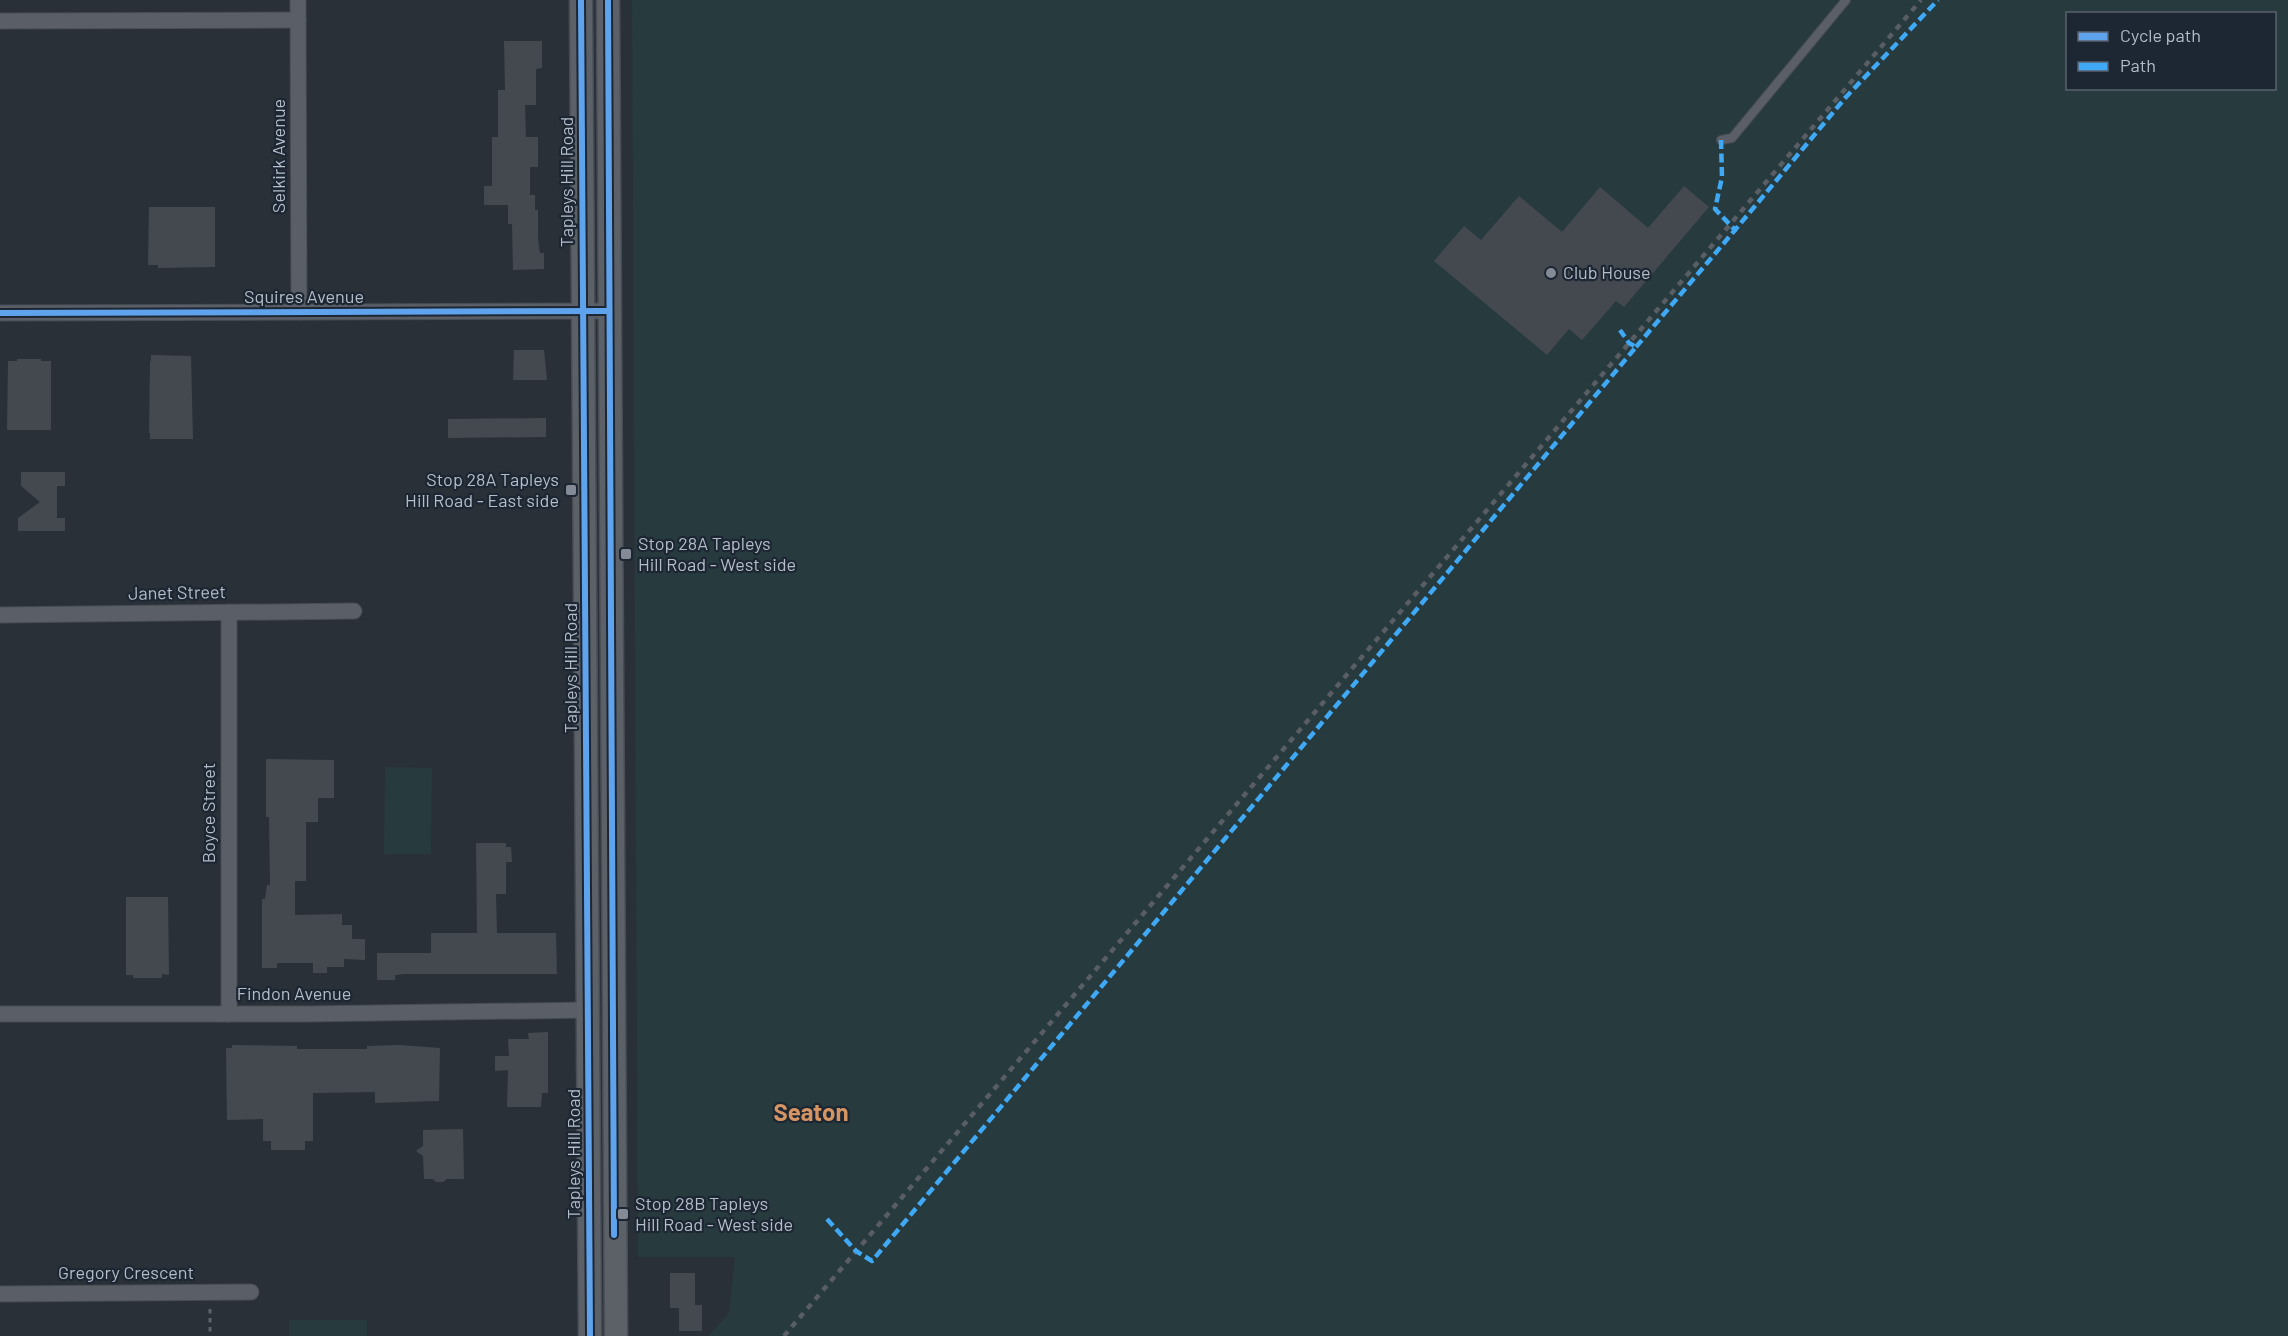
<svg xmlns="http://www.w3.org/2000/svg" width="2288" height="1336" font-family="Barlow,sans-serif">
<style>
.green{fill:#273a3e;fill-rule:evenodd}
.building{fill:#444950}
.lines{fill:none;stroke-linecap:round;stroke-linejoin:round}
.service-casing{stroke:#484c53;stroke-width:10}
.minor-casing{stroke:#484c53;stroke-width:17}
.primary-casing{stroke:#484c55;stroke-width:25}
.path{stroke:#5d636a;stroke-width:3;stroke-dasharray:4.5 4.5;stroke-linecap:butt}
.service{stroke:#5a5e66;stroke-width:8}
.minor{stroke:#5a5e66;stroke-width:15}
.primary{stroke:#5c6168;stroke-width:22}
.rail{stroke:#595d64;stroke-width:4.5;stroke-dasharray:6 6;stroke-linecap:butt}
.quiet{stroke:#3fa9f5;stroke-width:4.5;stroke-dasharray:9 4.5;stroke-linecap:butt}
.cycleway-casing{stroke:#1d2633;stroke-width:10}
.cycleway{stroke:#60a3ed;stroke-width:6}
.poi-dot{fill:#848b96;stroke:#1d2633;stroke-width:2}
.labels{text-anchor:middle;stroke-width:4.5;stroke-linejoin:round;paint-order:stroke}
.street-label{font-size:18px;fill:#b4bcc9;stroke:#1d2633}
.poi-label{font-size:18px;fill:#b4bcc9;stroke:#1d2633;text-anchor:start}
.district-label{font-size:24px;font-weight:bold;fill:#d59563;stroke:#1d2633}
</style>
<rect width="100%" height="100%" fill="#2a3038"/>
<g class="green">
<path d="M632,0H2288V1336H708L729,1313L735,1257H638ZM2068,14H2274V88H2068Z"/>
<path d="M385,767L432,768L431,854H384Z"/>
<rect x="289" y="1320" width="78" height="16"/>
</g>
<g class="building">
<path d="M504,41H542V68L536,69V105H525L526,137H538V167H530V195H535V210H538V239L540,253H544V269L513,270L512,224H508V205H484V186H492V137H498V90H505Z"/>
<path d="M1684,186L1709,207L1624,307L1616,301L1582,340L1569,329L1547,355L1434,261L1464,226L1481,240L1519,196L1562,232L1600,187L1648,228Z"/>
<path d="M149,207H215V267L158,268V265H148Z"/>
<path d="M514,350H544L547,380H513Z"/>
<path d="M151,355L191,356L193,439H150V433H149L150,361H151Z"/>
<path d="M17,359H41V361H51V430H7L8,361H17Z"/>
<path d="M546,418V437L448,438V419Z"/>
<path d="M21,472H65V486H57V518H65V531H18V518L40,502L21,486Z"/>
<path d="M266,759L334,760V798H318V822H306V881H295V915L342,914V925H352V939H365V960L344,959V967H327V973H313V963H277V968H262V899H265L267,885H270L269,817H266Z"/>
<path d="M476,843H506V847H511L512,862H506V894H496L497,933H556L557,974H405L395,975V980H377V953H431V933H477Z"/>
<path d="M126,897H168L169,975L162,974V978H133V975H126Z"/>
<path d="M548,1032V1093H542L541,1107H507L508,1070L495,1071V1056H509L508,1039H529L528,1033Z"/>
<path d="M232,1045L297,1046V1049H367V1046L400,1045L440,1048L439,1101L375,1103V1092L313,1093V1141H305V1150H271V1141H263V1119L227,1120L226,1048H232Z"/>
<path d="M463,1129L464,1179H447L443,1182H436L433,1179H424L423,1156L416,1151L423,1146V1130Z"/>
<path d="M670,1273H695V1305H702V1331H679V1308H670Z"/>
</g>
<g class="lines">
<defs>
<path id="service" d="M1721,140L1732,138L1846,0"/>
<g id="minor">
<path d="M298,0L299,312"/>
<path d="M0,21L298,20"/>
<path d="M0,313L608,311"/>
<path d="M0,615L354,611"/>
<path d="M0,1014H306L588,1010"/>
<path d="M229,1014V612"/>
<path d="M0,1294L251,1292"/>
</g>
<g id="primary">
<path d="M581,0L590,1336"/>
<path d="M608,0L616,1336"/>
</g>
</defs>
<use href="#service" class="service-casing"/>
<use href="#minor" class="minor-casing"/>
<use href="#primary" class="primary-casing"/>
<path class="path" d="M210,1309V1336"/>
<use href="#service" class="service"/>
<use href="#minor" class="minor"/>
<use href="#primary" class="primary"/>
<path class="rail" d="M784,1336L1921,0"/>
<g class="quiet">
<path d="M1721,140L1722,177L1715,209L1735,230L1846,97L1938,0"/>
<path d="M1636,347L1735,230"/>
<path d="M827,1219L856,1251L872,1261L1636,347L1629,343L1620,330"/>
</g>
<defs>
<g id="cycleway">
<path d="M581,0L590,1336"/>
<path d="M608,0L614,1235"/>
<path d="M0,313L608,311"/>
</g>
</defs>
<use href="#cycleway" class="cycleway-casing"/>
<use href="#cycleway" class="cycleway"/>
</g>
<g class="poi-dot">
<circle cx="1551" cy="273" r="6"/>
<rect x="565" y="484" width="12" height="12" rx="3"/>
<rect x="620" y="548" width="12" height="12" rx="3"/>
<rect x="617" y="1208" width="12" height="12" rx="3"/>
</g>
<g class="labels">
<g class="street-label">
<text transform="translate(279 156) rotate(-90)" y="6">Selkirk Avenue</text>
<text transform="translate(567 182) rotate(-90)" y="6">Tapleys Hill Road</text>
<text x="304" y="303">Squires Avenue</text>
<text transform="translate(177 593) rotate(-1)" y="6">Janet Street</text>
<text transform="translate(571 668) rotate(-90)" y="6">Tapleys Hill Road</text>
<text transform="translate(209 813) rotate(-90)" y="6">Boyce Street</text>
<text x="294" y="1000">Findon Avenue</text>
<text transform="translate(574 1154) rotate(-90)" y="6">Tapleys Hill Road</text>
<text x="126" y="1279">Gregory Crescent</text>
</g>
<g class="poi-label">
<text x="1563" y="279">Club House</text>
<text x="559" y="486" text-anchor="end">Stop 28A Tapleys<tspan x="559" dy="21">Hill Road - East side</tspan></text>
<text x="638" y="550">Stop 28A Tapleys<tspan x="638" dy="21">Hill Road - West side</tspan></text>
<text x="635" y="1210">Stop 28B Tapleys<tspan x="635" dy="21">Hill Road - West side</tspan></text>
</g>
<g class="district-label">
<text x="811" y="1121">Seaton</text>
</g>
</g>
<rect x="2066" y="12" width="210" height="78" fill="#1d2633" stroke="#59626f" stroke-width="1.5"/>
<rect x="2078" y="32" width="30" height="9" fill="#60a3ed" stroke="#59626f" stroke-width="1.5"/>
<text x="2120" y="42" font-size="18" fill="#b4bcc9">Cycle path</text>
<rect x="2078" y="62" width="30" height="9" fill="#3fa9f5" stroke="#59626f" stroke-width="1.5"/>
<text x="2120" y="72" font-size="18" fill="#b4bcc9">Path</text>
</svg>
